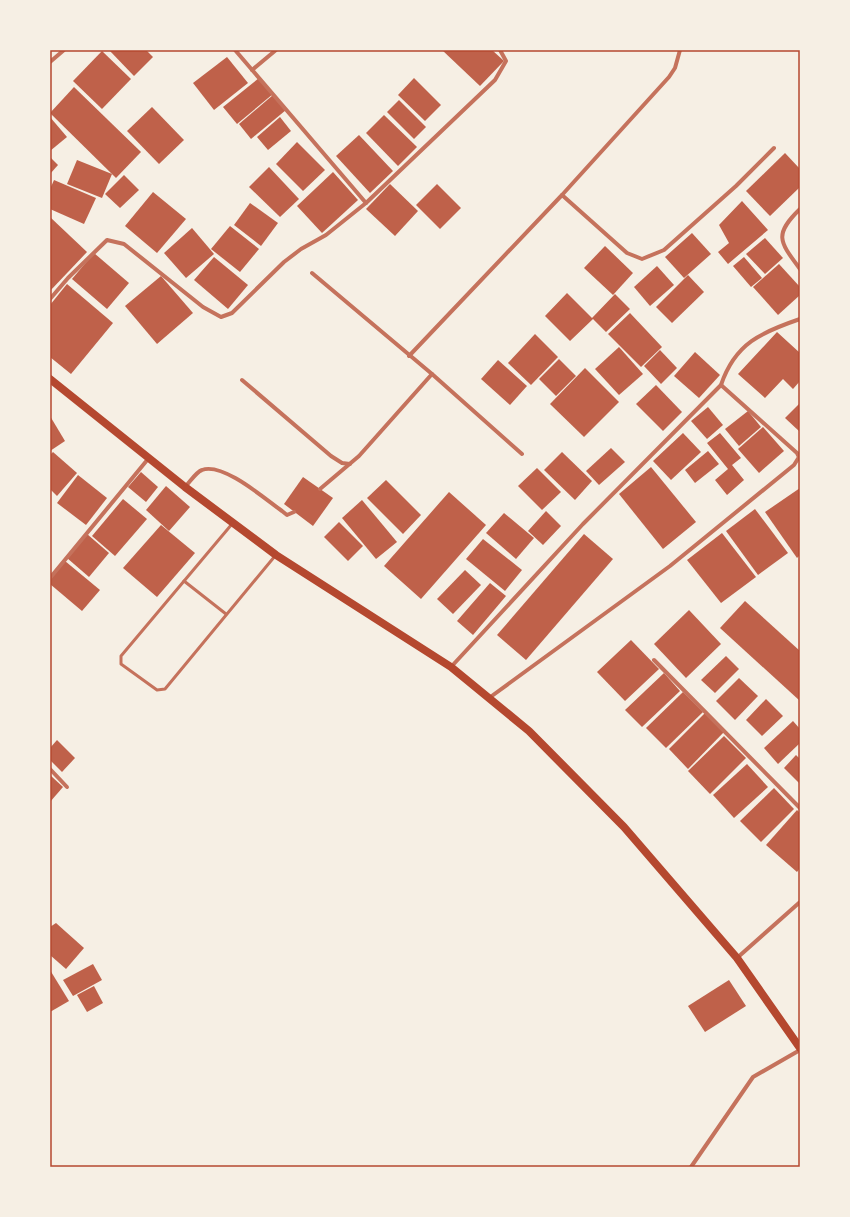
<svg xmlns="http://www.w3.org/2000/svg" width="850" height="1217" font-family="'Public Sans',sans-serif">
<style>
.building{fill:#bf614a}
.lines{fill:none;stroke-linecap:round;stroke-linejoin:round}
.service{stroke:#c5725c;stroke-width:3}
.minor{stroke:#c5725c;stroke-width:4}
.secondary{stroke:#b5482f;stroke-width:8}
.neatline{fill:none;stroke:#b5482f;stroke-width:1.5}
</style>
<rect width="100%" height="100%" fill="#f6efe4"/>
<g class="building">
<path d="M109,50H146L153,57L134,76Z"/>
<path d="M442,50H492L504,61L480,86Z"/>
<path d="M102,51L131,79L102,109L73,81Z"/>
<path d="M227,57L248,83L214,110L193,83Z"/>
<path d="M259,78L273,94L237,124L223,107Z"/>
<path d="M414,78L441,105L425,121L398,95Z"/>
<path d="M74,87L141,152L116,178L50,113Z"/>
<path d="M273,95L286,110L251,139L239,124Z"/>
<path d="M399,100L426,127L414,139L387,112Z"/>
<path d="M152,107L184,140L159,164L127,131Z"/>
<path d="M384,115L417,147L398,166L366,133Z"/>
<path d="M50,117L67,137L50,151Z"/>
<path d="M280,117L291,131L268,150L257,137Z"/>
<path d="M359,135L393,171L370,193L336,156Z"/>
<path d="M297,142L325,170L303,191L276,164Z"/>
<path d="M785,153L800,169V187L770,216L746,191Z"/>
<path d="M50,157L58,165L50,174Z"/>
<path d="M77,160L112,174L102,198L67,184Z"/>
<path d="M269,167L299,199L280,217L249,187Z"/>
<path d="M333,172L358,200L322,233L297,206Z"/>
<path d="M124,175L139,190L120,208L105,194Z"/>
<path d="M54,180L96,198L84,224L50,209V189Z"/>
<path d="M390,184L418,211L395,236L366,209Z"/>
<path d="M437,184L461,208L440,229L416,205Z"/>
<path d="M153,192L186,219L157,253L125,226Z"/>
<path d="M742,201L768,230L728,264L718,252L729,243L719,225Z"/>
<path d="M250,203L278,223L261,246L234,225Z"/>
<path d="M50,217L87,252L50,291Z"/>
<path d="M230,226L259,249L240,272L211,249Z"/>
<path d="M192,228L214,254L186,278L164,253Z"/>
<path d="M692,233L711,254L684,278L665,257Z"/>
<path d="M765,238L783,258L765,274L746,254Z"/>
<path d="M605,246L633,273L613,295L584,268Z"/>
<path d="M94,253L129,283L107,309L72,279Z"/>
<path d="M214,257L248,285L228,309L194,280Z"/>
<path d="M744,257L762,278L751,287L733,266Z"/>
<path d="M779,264L800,287V295L778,315L753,287Z"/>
<path d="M657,266L674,285L650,306L634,287Z"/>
<path d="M688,275L704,292L672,323L656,307Z"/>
<path d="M161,276L193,313L157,344L125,306Z"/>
<path d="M67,284L113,323L71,374L50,357V305Z"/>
<path d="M567,293L592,318L615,294L630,309L606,332L593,319L570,341L545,316Z"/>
<path d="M630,313L662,347L641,367L608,334Z"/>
<path d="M777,332L800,353V381L793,389L783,379L765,398L738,374Z"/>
<path d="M535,334L558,357L531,385L508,363Z"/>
<path d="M619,347L643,374L619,395L595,369Z"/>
<path d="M660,350L677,368L661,384L644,366Z"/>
<path d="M695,352L720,375L699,398L674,376Z"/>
<path d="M559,359L576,376L556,396L539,379Z"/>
<path d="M498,360L527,386L510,405L481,379Z"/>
<path d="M585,368L619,402L584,437L550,404Z"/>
<path d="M656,385L682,412L663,431L636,404Z"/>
<path d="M800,403V432L785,418Z"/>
<path d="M708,407L723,425L707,439L691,421Z"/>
<path d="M748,411L761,427L739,446L725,429Z"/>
<path d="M50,416L65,441L50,451Z"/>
<path d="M763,427L784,451L759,473L738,449Z"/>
<path d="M683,433L701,452L671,480L653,461Z"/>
<path d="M720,433L741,458L732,465L744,480L727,495L715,480L728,469L707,443Z"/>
<path d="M611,448L625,462L599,485L586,471Z"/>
<path d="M708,451L719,464L695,483L685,470Z"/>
<path d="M53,452L77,473L57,496L50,489V455Z"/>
<path d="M562,452L592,481L575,500L544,470Z"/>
<path d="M651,467L696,522L663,549L619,494Z"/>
<path d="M537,468L561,492L542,510L518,486Z"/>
<path d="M141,472L158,487L146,502L128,487Z"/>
<path d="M78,475L107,498L86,525L57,503Z"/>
<path d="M303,477L333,498L313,526L284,504Z"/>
<path d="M386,480L421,515L403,534L367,498Z"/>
<path d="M166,486L190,507L169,531L146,510Z"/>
<path d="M800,488V555L797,558L765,512Z"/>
<path d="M449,492L486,525L421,599L384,566Z"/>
<path d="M123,499L147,519L115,556L92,536Z"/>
<path d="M362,500L397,542L376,559L342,518Z"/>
<path d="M755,509L788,553L758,575L726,531Z"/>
<path d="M546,511L561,526L543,545L528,531Z"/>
<path d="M504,513L534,538L516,559L486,533Z"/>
<path d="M339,522L363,546L348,561L324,537Z"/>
<path d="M161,525L195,553L157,597L123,568Z"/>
<path d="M722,533L756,577L721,603L687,560Z"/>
<path d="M87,534L109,553L89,577L67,558Z"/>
<path d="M584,534L613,559L526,660L497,635Z"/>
<path d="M483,539L522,570L505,591L466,559Z"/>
<path d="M65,561L100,590L82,611L50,584V579Z"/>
<path d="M465,570L481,585L453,614L437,599Z"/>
<path d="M490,583L506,596L473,635L457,621Z"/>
<path d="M745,601L800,651V701L720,628Z"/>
<path d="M689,610L721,644L686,678L654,644Z"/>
<path d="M631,640L659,669L625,701L597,672Z"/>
<path d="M726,656L739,669L715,693L701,680Z"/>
<path d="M664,673L680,691L642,727L625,710Z"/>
<path d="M739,678L758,696L735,720L716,701Z"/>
<path d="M683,692L703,712L666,748L646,728Z"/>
<path d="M766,699L783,716L762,736L746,720Z"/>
<path d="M705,713L724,732L688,769L669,749Z"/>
<path d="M793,721L800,729V743L778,764L764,748Z"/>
<path d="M724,736L746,758L710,794L688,771Z"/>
<path d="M57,740L75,758L62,772L50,760V748Z"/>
<path d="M796,755L800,759V784L784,768Z"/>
<path d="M747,764L768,787L734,818L713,795Z"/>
<path d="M50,775L63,787L50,802Z"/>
<path d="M774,788L794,809L761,842L740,821Z"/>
<path d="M797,810L800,813V868L797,872L766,845Z"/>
<path d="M56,923L84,948L66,969L50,955V927Z"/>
<path d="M93,964L102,980L73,996L63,980Z"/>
<path d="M50,970L69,1001L50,1012Z"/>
<path d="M729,980L746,1006L705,1032L688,1006Z"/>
<path d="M94,986L103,1003L87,1012L77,995Z"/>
</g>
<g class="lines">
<g class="service">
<path d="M232,524L121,656V664L157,690L165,689L275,556"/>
<path d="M184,581L226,614"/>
</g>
<g class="minor">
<path d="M235,50L366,203"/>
<path d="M50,62L64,50"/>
<path d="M252,70L276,50"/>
<path d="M562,195L627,253L642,259L664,250L736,186L774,148"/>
<path d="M800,209C773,235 780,242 800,269"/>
<path d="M312,273L432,374L522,454"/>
<path d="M50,299L68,278L107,240L124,244L203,307L221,317L232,313L284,262L301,249L326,235L366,203L495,80L506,61L500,50"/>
<path d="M409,356L562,195L669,77L675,68L680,50"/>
<path d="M242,380L331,456L342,463L350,464"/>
<path d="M185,487C190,482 196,472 202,470C223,462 265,499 282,511L287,515L294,512"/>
<path d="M320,489L359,456L432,374"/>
<path d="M50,578L148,459"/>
<path d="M654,660L800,808"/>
<path d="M451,667L583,524L721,385C735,343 762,332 800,319"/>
<path d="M489,698L670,566L794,465L799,457L797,453L721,385"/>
<path d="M50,769L67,787"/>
<path d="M737,958L800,902"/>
<path d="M691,1167L753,1077L800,1050"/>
</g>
<path class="secondary" d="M50,379L185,487L276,555L451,667L529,731L624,827L737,958L800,1048"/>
</g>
<rect width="850" height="1217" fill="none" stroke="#f6efe4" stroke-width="102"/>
<rect x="51" y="51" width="748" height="1115" class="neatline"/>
</svg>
